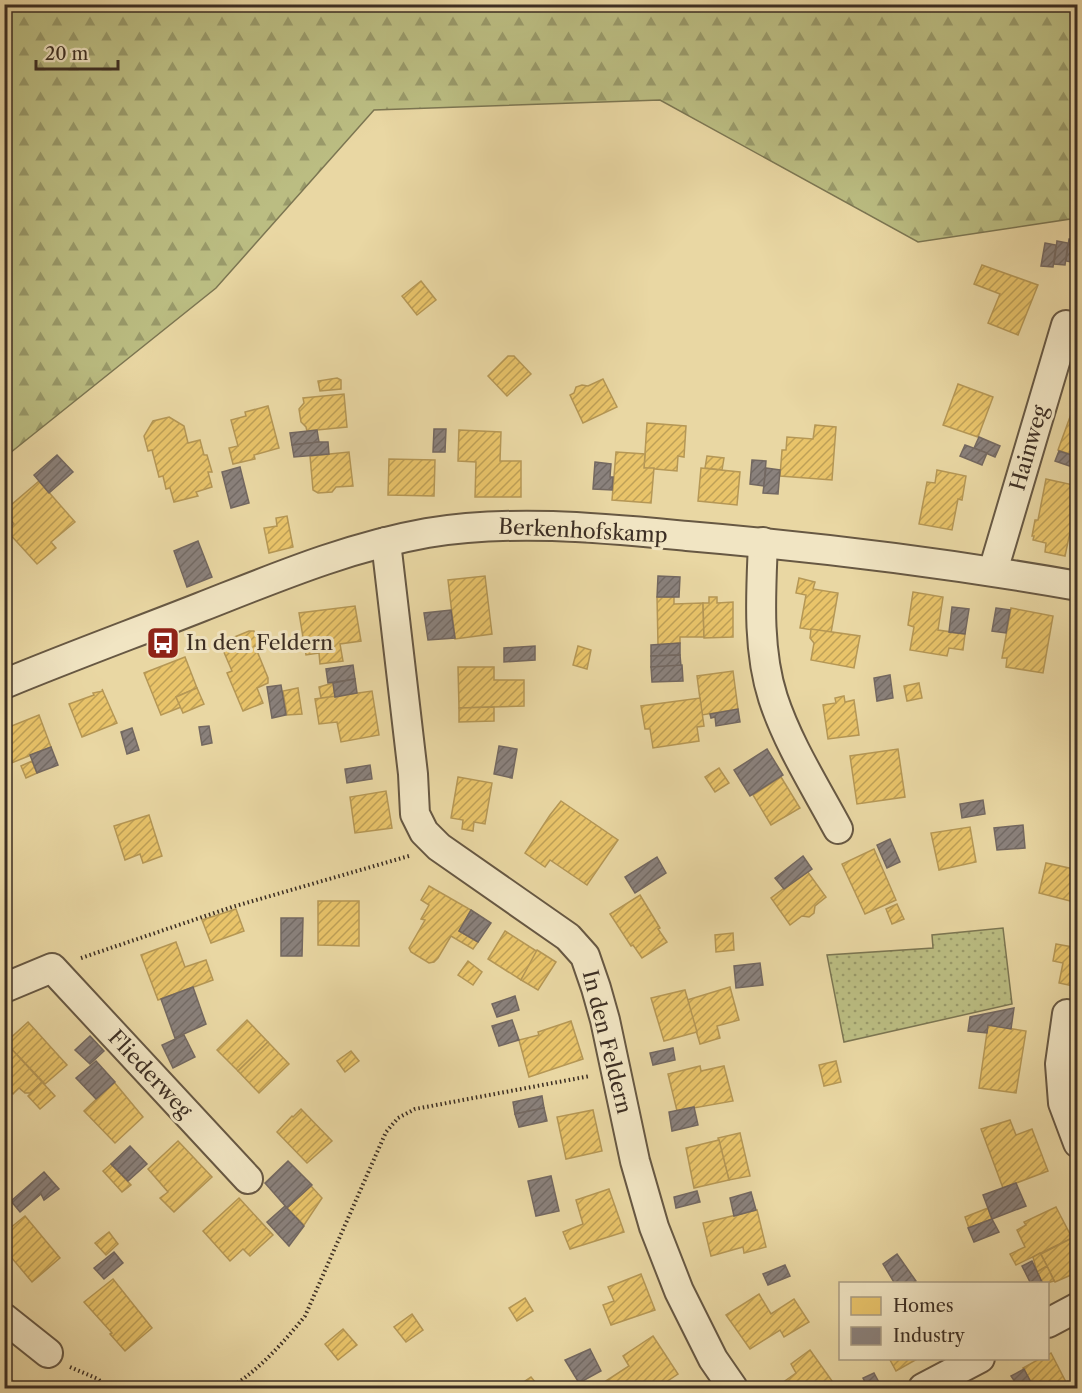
<svg xmlns="http://www.w3.org/2000/svg" width="1082" height="1393" font-family="'Libre Caslon Text',serif">
<style>
.forest{fill:url(#forest-firs);stroke:#7c7652;stroke-width:1.5}
.park{fill:url(#park-dots);stroke:#7c7652;stroke-width:1.5}
.homes{fill:url(#homes-hatch);stroke:#b59755;stroke-width:1.5}
.industry{fill:url(#industry-hatch);stroke:#736861;stroke-width:1.5}
.lines{fill:none;stroke-linecap:round;stroke-linejoin:round}
.minor-casing{stroke:#675843;stroke-width:32}
.path{stroke:#3c2e23;stroke-width:4;stroke-dasharray:1.5 3;stroke-linecap:butt}
.minor{stroke:#f1e5c3;stroke-width:28}
.labels{text-anchor:middle;stroke-width:6;stroke-linejoin:round;paint-order:stroke}
.street-label{font-size:21px;fill:#3c2e23;stroke:#f1e5c3}
.poi-label{font-size:21px;fill:#3c2e23;stroke:#f1e5c3;text-anchor:start}
</style>
<defs>
<pattern id="forest-firs" width="22" height="20" patternUnits="userSpaceOnUse" patternTransform="scale(1.5)"><rect width="22" height="20" fill="#bbbd82"/><path d="M5 1l3.5 6h-7zM16 11l3.5 6h-7z" fill="#999a6a"/></pattern>
<pattern id="park-dots" width="8" height="8" patternUnits="userSpaceOnUse" patternTransform="scale(1.5)"><rect width="8" height="8" fill="#bbbd82"/><path d="M2 2h.1M6 6h.1" fill="none" stroke="#999a6a" stroke-width="1.8" stroke-linecap="round"/></pattern>
<pattern id="homes-hatch" width="6" height="6" patternUnits="userSpaceOnUse" patternTransform="scale(1.5)"><rect width="6" height="6" fill="#e9c46a"/><path d="M-1 1l2-2M0 6l6-6M5 7l2-2" fill="none" stroke="#bea057"/></pattern>
<pattern id="industry-hatch" width="6" height="6" patternUnits="userSpaceOnUse" patternTransform="scale(1.5)"><rect width="6" height="6" fill="#8a817c"/><path d="M-1 1l2-2M0 6l6-6M5 7l2-2" fill="none" stroke="#726a65"/></pattern>
</defs>
<rect width="100%" height="100%" fill="#e9d7a3"/>
<filter id="stains"><feTurbulence type="fractalNoise" baseFrequency=".00333" numOctaves="4"/><feColorMatrix values="0 0 0 0 .2 0 0 0 0 .09 0 0 0 0 .02 0 0 0 .5 -.17"/></filter>
<radialGradient id="worn" r=".72"><stop offset=".6" stop-color="#630" stop-opacity="0"/><stop offset="1" stop-color="#630" stop-opacity=".3"/></radialGradient>
<path class="forest" d="M5,4L1077,5V218L918,242L660,100L374,110L216,288L5,457Z"/>
<path class="park" d="M1003,928L1012,1004L844,1042L827,955L933,948L932,935Z"/>
<g class="homes">
<path d="M982,265L1038,285L1018,335L988,323L1000,294L974,284Z"/>
<path d="M421,281L436,300L417,315L402,296Z"/>
<path d="M508,356H514L531,374L507,396L488,376Z"/>
<path d="M337,378L341,380V389L320,391L318,381Z"/>
<path d="M603,379L617,407L583,423L570,395L574,393L576,387L582,385L588,386Z"/>
<path d="M958,384L993,397L978,437L943,425Z"/>
<path d="M344,394L347,427L307,431L306,427L301,422L299,409L304,403L303,398Z"/>
<path d="M268,406L279,448L254,455L255,459L233,464L229,448L238,446L231,420L246,416L245,412Z"/>
<path d="M1074,406L1078,407V457L1058,450Z"/>
<path d="M169,417L184,426L188,443L200,440L204,455H207L212,472H208L212,487L196,492L198,496L174,502L170,488L166,489L163,476L159,477L152,450L148,451L144,436L153,421Z"/>
<path d="M647,423L686,426L684,457L678,456L677,471L644,468Z"/>
<path d="M815,425L836,427L832,480L780,476L782,450H786L787,437L813,439Z"/>
<path d="M459,430L501,432L500,461H521V497H475L476,462L458,461Z"/>
<path d="M349,452L353,486L336,487L332,492L318,493L313,490L310,456Z"/>
<path d="M616,452L645,454L644,468H654L651,503L612,500Z"/>
<path d="M707,456L724,458L722,470L705,468Z"/>
<path d="M389,459L435,460L434,496L388,495Z"/>
<path d="M701,468L740,472L737,505L698,501Z"/>
<path d="M937,470L966,476L962,500L958,499L952,530L919,524L927,482L935,483Z"/>
<path d="M1046,479L1078,486V519L1073,518L1065,556L1045,552L1046,543L1033,540L1034,536H1032L1035,520H1038Z"/>
<path d="M39,481L75,522L51,542L56,548L37,564L7,531L14,524L4,511Z"/>
<path d="M287,516L293,547L269,553L264,528L277,526L276,518Z"/>
<path d="M485,576L492,634L455,639L448,580Z"/>
<path d="M799,578L815,582L813,589L838,593L831,633L800,628L806,595L796,593Z"/>
<path d="M913,592L943,597L938,630L965,634L963,650L949,648L947,656L910,650L914,627L908,625Z"/>
<path d="M657,597H674V604L703,603L704,637H680V643L658,645Z"/>
<path d="M709,597H717V603L733,602V637L704,638L703,603H709Z"/>
<path d="M355,606L361,641L340,644L343,661L320,664L319,653L306,655L299,613Z"/>
<path d="M1011,608L1053,616L1043,673L1006,667L1007,658H1002Z"/>
<path d="M811,629L860,636L854,668L811,660L814,643L810,638Z"/>
<path d="M249,631H254L259,644L255,646L268,678V683L257,688L263,703L243,711L227,673L232,671L220,643Z"/>
<path d="M578,646L591,650L587,669L573,665Z"/>
<path d="M185,657L197,688L176,697L181,707L161,715L144,673Z"/>
<path d="M458,667H494V680H524V706L459,708Z"/>
<path d="M733,671L738,709L702,715L697,676Z"/>
<path d="M333,683L335,697L321,698L319,687Z"/>
<path d="M919,683L922,698L907,701L904,686Z"/>
<path d="M197,688L204,704L183,713L176,697Z"/>
<path d="M298,688L302,714L287,715L283,691Z"/>
<path d="M102,689L117,723L82,737L69,704L94,695L93,693L103,691Z"/>
<path d="M372,691L379,735L341,742L337,722L319,724L315,699Z"/>
<path d="M844,696L845,702L854,700L859,735L828,739L823,705L836,703L835,698Z"/>
<path d="M700,698L704,726L697,727L699,741L653,748L650,729H645L641,706Z"/>
<path d="M494,707V721L459,722V708Z"/>
<path d="M39,715L51,747L4,766V729Z"/>
<path d="M898,749L905,797L857,804L850,756Z"/>
<path d="M32,761L37,773L26,778L21,766Z"/>
<path d="M719,768L729,783L715,792L705,777Z"/>
<path d="M458,777L492,783L485,824L474,822L473,831L462,829L463,820L451,818Z"/>
<path d="M781,777L800,808L771,825L753,795Z"/>
<path d="M386,791L392,828L355,833L350,797Z"/>
<path d="M561,801L618,840L587,885L550,860L545,867L525,853L550,815Z"/>
<path d="M149,815L162,856L143,863L140,854L125,860L114,826Z"/>
<path d="M970,827L976,862L939,870L931,833Z"/>
<path d="M874,849L896,900L865,914L842,864Z"/>
<path d="M1078,850V903L1039,893L1046,863L1074,869Z"/>
<path d="M807,871L826,897L815,906L814,913L809,917L802,916L790,925L771,898Z"/>
<path d="M429,886L471,910L459,931L478,942L473,949L451,936L438,958L434,962L429,963L411,952L409,948L425,920L421,919L429,905L421,900Z"/>
<path d="M640,895L660,928L658,929L667,942L642,958L633,945L631,946L610,914Z"/>
<path d="M318,901H359V946L318,945Z"/>
<path d="M897,904L904,919L892,924L886,909Z"/>
<path d="M236,909L244,931L211,943L202,920Z"/>
<path d="M505,931L538,952L521,980L488,959Z"/>
<path d="M733,933L734,950L716,952L715,935Z"/>
<path d="M176,942L185,967L206,960L213,980L158,1000L141,955Z"/>
<path d="M1056,944L1078,948V987L1059,983L1063,963L1053,961Z"/>
<path d="M537,950L556,962L538,990L521,980Z"/>
<path d="M468,961L482,972L473,985L458,975Z"/>
<path d="M730,987L739,1020L717,1026L720,1038L700,1044L687,1000Z"/>
<path d="M685,990L697,1032L664,1041L651,998Z"/>
<path d="M247,1020L268,1042L238,1071L217,1050Z"/>
<path d="M571,1021L583,1059L529,1077L519,1040L539,1035L538,1032Z"/>
<path d="M28,1022L67,1065L45,1084L4,1041L6,1042Z"/>
<path d="M988,1025L1026,1031L1016,1093L979,1088Z"/>
<path d="M4,1041L42,1082L30,1093H25L19,1088L13,1094L4,1086Z"/>
<path d="M268,1042L289,1064L259,1093L238,1071Z"/>
<path d="M351,1051L359,1061L345,1072L337,1061Z"/>
<path d="M836,1061L841,1082L824,1086L819,1065Z"/>
<path d="M700,1066L701,1071L724,1066L733,1101L677,1111L668,1074Z"/>
<path d="M42,1082L55,1096L40,1109L28,1096Z"/>
<path d="M114,1082L143,1117L115,1143L84,1111Z"/>
<path d="M301,1109L332,1141L307,1163L277,1132L292,1116L293,1117Z"/>
<path d="M593,1110L602,1151L566,1159L557,1117Z"/>
<path d="M1010,1120L1016,1135L1032,1129L1048,1171L1003,1188L981,1129Z"/>
<path d="M740,1133L750,1176L729,1180L718,1138Z"/>
<path d="M719,1140L729,1180L694,1188L686,1148Z"/>
<path d="M178,1141L212,1177L174,1212L160,1198L168,1192L148,1169Z"/>
<path d="M111,1164L131,1185L122,1192L103,1171Z"/>
<path d="M311,1186L322,1198L304,1225L287,1208Z"/>
<path d="M609,1189L624,1232L570,1249L563,1232L583,1224L576,1200Z"/>
<path d="M239,1198L273,1235L250,1256L243,1249L230,1261L203,1231Z"/>
<path d="M1056,1207L1072,1238L1016,1265L1010,1254L1025,1247L1017,1230L1026,1225L1024,1222Z"/>
<path d="M988,1208L992,1219L969,1228L965,1217Z"/>
<path d="M757,1210L766,1247L744,1253L743,1247L711,1256L703,1223Z"/>
<path d="M25,1216L60,1258L32,1282L11,1257L10,1258L4,1252V1233Z"/>
<path d="M109,1232L118,1244L106,1255L95,1243Z"/>
<path d="M1072,1238L1078,1249V1272L1055,1282L1041,1254Z"/>
<path d="M1040,1253L1047,1266L1037,1272L1033,1257Z"/>
<path d="M1047,1266L1054,1281L1043,1284L1037,1272Z"/>
<path d="M641,1274L655,1310L611,1325L603,1305L614,1301L608,1287Z"/>
<path d="M113,1279L152,1328L125,1351L110,1334L112,1333L84,1302Z"/>
<path d="M759,1294L771,1314L794,1299L809,1322L784,1337L780,1330L750,1349L726,1315Z"/>
<path d="M525,1298L533,1311L517,1321L509,1308Z"/>
<path d="M412,1314L423,1330L406,1342L394,1327Z"/>
<path d="M343,1329L357,1345L338,1360L325,1344Z"/>
<path d="M653,1336L678,1374L657,1388H595L629,1366L623,1356Z"/>
<path d="M810,1350L837,1388H775L796,1373L791,1364Z"/>
<path d="M1051,1353L1066,1382L1068,1381L1072,1388H1034L1023,1368L1041,1358H1048V1355Z"/>
<path d="M889,1358H919L896,1371Z"/>
<path d="M4,1372L20,1388H4Z"/>
<path d="M531,1377L536,1383L529,1388H517L516,1387Z"/>
</g>
<g class="industry">
<path d="M1069,239L1078,240L1077,263L1066,261Z"/>
<path d="M1057,241L1068,243L1065,265L1054,264Z"/>
<path d="M1045,243L1056,245L1053,267L1041,266Z"/>
<path d="M434,429H446L445,452H433Z"/>
<path d="M317,430L319,442L292,445L290,433Z"/>
<path d="M979,437L1000,446L995,457L974,448Z"/>
<path d="M319,442H328L329,454L294,457L292,445Z"/>
<path d="M965,445L987,453L982,465L960,456Z"/>
<path d="M1059,451L1078,457V469L1055,461Z"/>
<path d="M57,455L73,472L49,493L34,475Z"/>
<path d="M752,460L766,461L764,486L750,484Z"/>
<path d="M595,462L611,464L610,477H613L612,490L593,489Z"/>
<path d="M240,467L249,503L231,508L222,472Z"/>
<path d="M766,468L780,470L778,494L763,493Z"/>
<path d="M198,541L212,577L187,587L174,551Z"/>
<path d="M658,576L680,577L679,597H657Z"/>
<path d="M952,607L969,609L965,634L949,632Z"/>
<path d="M996,608L1010,610L1006,633L992,631Z"/>
<path d="M451,610L455,638L428,640L424,613Z"/>
<path d="M680,643V655L651,656V645Z"/>
<path d="M535,646V660L504,662V648Z"/>
<path d="M680,655L681,666L651,667V656Z"/>
<path d="M353,665L355,679L328,683L326,669Z"/>
<path d="M682,665L683,681L652,682L651,667Z"/>
<path d="M890,675L893,698L877,701L874,678Z"/>
<path d="M355,679L357,693L335,697L333,683Z"/>
<path d="M281,685L286,715L272,718L267,687Z"/>
<path d="M738,709L740,722L716,726L715,717L711,718L710,714Z"/>
<path d="M209,726L212,743L202,745L199,727Z"/>
<path d="M132,728L139,750L127,754L121,732Z"/>
<path d="M499,746L517,749L512,778L494,774Z"/>
<path d="M51,747L58,765L37,773L30,755Z"/>
<path d="M767,749L783,775L750,796L734,770Z"/>
<path d="M370,765L372,779L347,783L345,769Z"/>
<path d="M983,800L985,814L962,818L960,804Z"/>
<path d="M1023,825L1025,848L997,850L994,828Z"/>
<path d="M890,839L900,862L887,868L877,845Z"/>
<path d="M803,856L812,869L784,889L775,878Z"/>
<path d="M657,857L666,873L635,893L625,877Z"/>
<path d="M471,910L491,923L478,942L459,931Z"/>
<path d="M281,918H303L302,956H281Z"/>
<path d="M760,963L763,985L736,988L734,966Z"/>
<path d="M193,987L206,1024L175,1038L161,999Z"/>
<path d="M515,996L519,1010L497,1017L492,1004Z"/>
<path d="M1014,1008L1011,1029L988,1025L987,1033L968,1031L970,1017Z"/>
<path d="M512,1020L519,1040L499,1046L492,1026Z"/>
<path d="M184,1035L195,1057L173,1068L162,1045Z"/>
<path d="M90,1036L104,1051L90,1064L75,1050Z"/>
<path d="M673,1048L675,1060L653,1065L650,1053Z"/>
<path d="M96,1061L115,1082L96,1099L76,1078Z"/>
<path d="M542,1096L544,1108L515,1114L513,1102Z"/>
<path d="M694,1107L698,1125L672,1131L669,1112Z"/>
<path d="M544,1108L547,1121L519,1127L515,1114Z"/>
<path d="M130,1146L147,1164L128,1181L111,1164Z"/>
<path d="M288,1161L312,1185L287,1208L265,1183Z"/>
<path d="M44,1172L59,1189L44,1200L41,1194L20,1212L11,1201Z"/>
<path d="M551,1176L559,1211L536,1216L528,1181Z"/>
<path d="M1016,1183L1026,1206L992,1219L983,1195Z"/>
<path d="M697,1191L700,1202L676,1208L674,1197Z"/>
<path d="M751,1192L756,1210L734,1216L730,1198Z"/>
<path d="M285,1206L304,1226L289,1246L267,1222Z"/>
<path d="M992,1219L999,1232L974,1242L968,1228Z"/>
<path d="M114,1252L123,1263L104,1279L94,1268Z"/>
<path d="M897,1254L916,1281L911,1284H895L883,1264Z"/>
<path d="M1032,1261L1042,1282L1039,1284H1031L1022,1266Z"/>
<path d="M785,1265L790,1276L768,1285L763,1274Z"/>
<path d="M590,1349L601,1371L579,1383L565,1360Z"/>
<path d="M1024,1369L1034,1388H1019L1011,1376Z"/>
<path d="M874,1373L882,1388H868L863,1378Z"/>
</g>
<g class="lines">
<defs>
<g id="minor">
<path d="M386,542L413,774L415,814L424,832L439,847L568,937L585,956L596,988L605,1020L635,1161L654,1227L679,1291L713,1359L733,1388"/>
<path d="M763,542C761,593 757,648 773,698C788,744 815,786 838,829"/>
<path d="M993,571L1066,325"/>
<path d="M4,684C69,657 135,633 201,607C275,578 348,547 427,533C513,519 601,528 687,536C818,547 948,563 1078,586"/>
<path d="M4,988L52,968L248,1179"/>
<path d="M1067,1014L1060,1064L1063,1103L1078,1143"/>
<path d="M4,1318L48,1353"/>
<path d="M1048,1323L1078,1307"/>
<path d="M923,1388L980,1358"/>
</g>
</defs>
<use href="#minor" class="minor-casing"/>
<g class="path">
<path d="M81,958L232,907L409,856"/>
<path d="M70,1367L98,1379L108,1388"/>
<path d="M230,1388C260,1369 283,1343 305,1316L386,1132L398,1118L415,1109L590,1076"/>
</g>
<use href="#minor" class="minor"/>
</g>
<defs>
<symbol id="bus-square" viewBox="-11 -11 22 22"><rect x="-9" y="-9" width="18" height="18" rx="4" fill="#8f2418" stroke="#f1e5c3"/><path d="M-5-6H5V4H4V6H2V4H-2V6H-4V4H-5ZM-3.5-4V0h7V-4ZM-3.5 1.2v1.5H-2V1.2ZM2 1.2v1.5H3.5V1.2Z" fill="#fff"/></symbol>
</defs>
<g fill-rule="evenodd">
<use href="#bus-square" x="144" y="624" width="38" height="38"/>
</g>
<g class="labels">
<g class="street-label">
<text transform="translate(1029 448) rotate(-74)" y="7">Hainweg</text>
<text transform="translate(583 531) rotate(3)" y="7">Berkenhofskamp</text>
<text transform="translate(607 1042) rotate(76)" y="7">In den Feldern</text>
<text transform="translate(150 1074) rotate(47)" y="7">Fliederweg</text>
</g>
<g class="poi-label">
<text x="186" y="650">In den Feldern</text>
</g>
</g>
<rect width="1082" height="1393" fill="none" stroke="#e9d7a3" stroke-width="24"/>
<rect x="6" y="6" width="1070" height="1381" fill="none" stroke="#3c2e23" stroke-width="3"/>
<rect x="12" y="12" width="1058" height="1369" fill="none" stroke="#3c2e23" stroke-width="1.5"/>
<rect x="839" y="1282" width="210" height="78" fill="#f1e5c3" stroke="#a99c83" stroke-width="1.5"/>
<rect x="851" y="1297" width="30" height="18" fill="#e9c46a" stroke="#a99c83" stroke-width="1.5"/>
<text x="893" y="1312" font-size="18" fill="#3c2e23">Homes</text>
<rect x="851" y="1327" width="30" height="18" fill="#8a817c" stroke="#a99c83" stroke-width="1.5"/>
<text x="893" y="1342" font-size="18" fill="#3c2e23">Industry</text>
<path d="M36 60v9h82v-9" fill="none" stroke="#3c2e23" stroke-width="3"/>
<text x="45" y="60" font-size="18" fill="#3c2e23" stroke="#f1e5c3" stroke-width="4.5" paint-order="stroke">20 m</text>
<rect width="100%" height="100%" filter="url(#stains)"/>
<rect width="100%" height="100%" fill="url(#worn)"/>
</svg>
